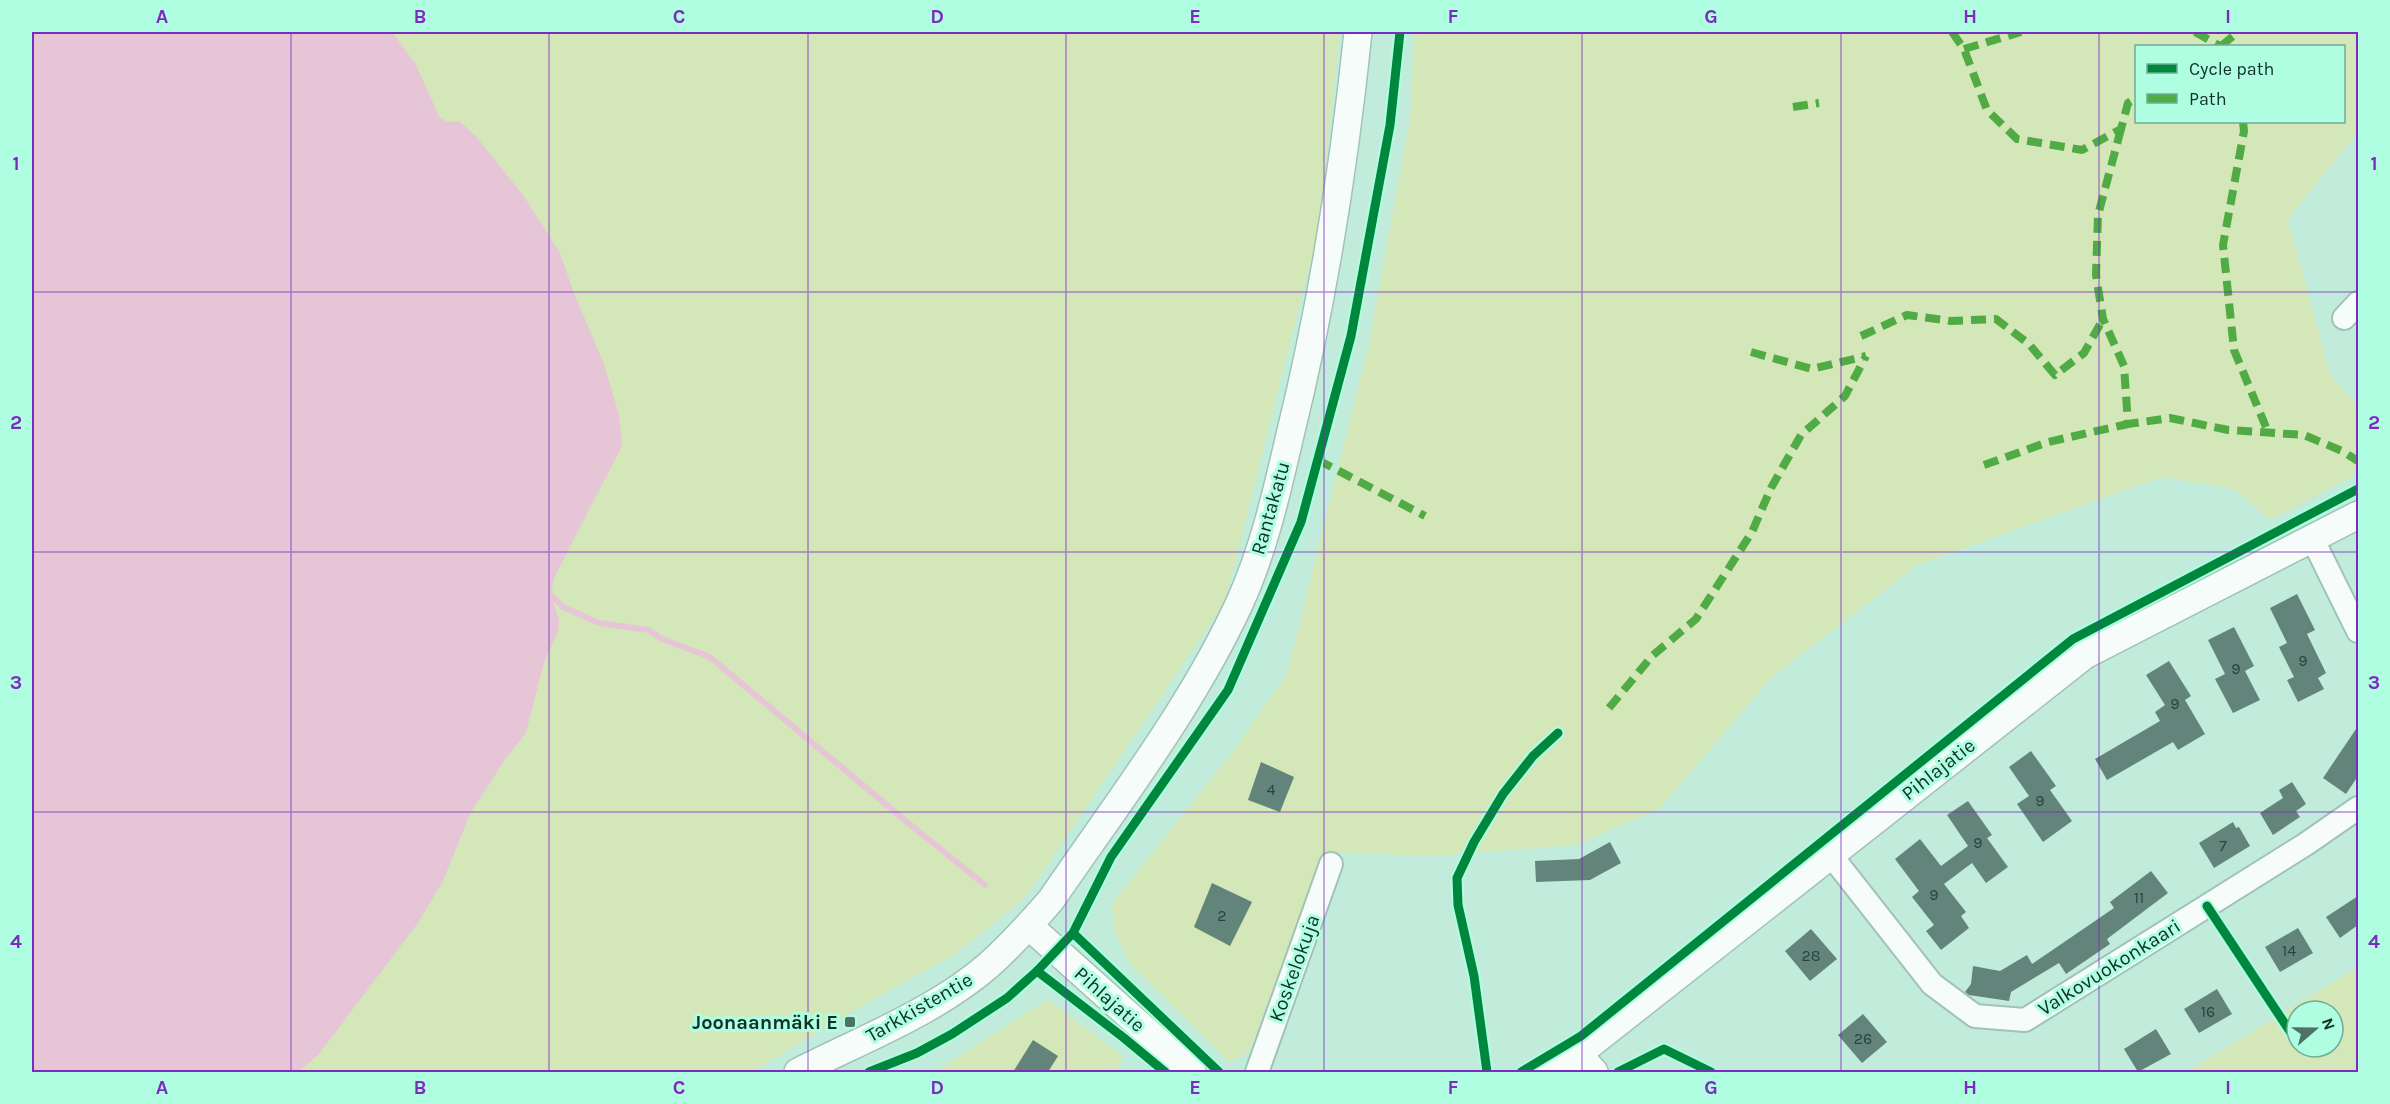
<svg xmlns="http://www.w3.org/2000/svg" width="2390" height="1104" font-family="Karla,sans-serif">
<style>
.green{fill:#d3e7b8;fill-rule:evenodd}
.water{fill:#e6c6d6}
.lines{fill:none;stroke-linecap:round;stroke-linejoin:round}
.stream{stroke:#e6c6d6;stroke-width:6}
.building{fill:#63847a}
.minor-casing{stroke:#a1c3b7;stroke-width:26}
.tertiary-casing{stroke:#a1c3b7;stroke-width:30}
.minor{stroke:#f6fcfa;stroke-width:22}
.tertiary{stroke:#f6fcfa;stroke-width:27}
.quiet{stroke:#51ab44;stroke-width:8;stroke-dasharray:15 8;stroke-linecap:butt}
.cycleway-casing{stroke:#affee1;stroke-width:13}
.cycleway{stroke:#00873e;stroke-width:9}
.grid{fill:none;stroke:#7b2cbf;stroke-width:1.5;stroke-opacity:0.55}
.poi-dot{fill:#4e7266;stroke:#affee1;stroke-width:2}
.labels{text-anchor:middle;stroke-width:6;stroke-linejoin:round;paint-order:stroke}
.number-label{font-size:16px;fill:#25463c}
.street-label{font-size:20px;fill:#103127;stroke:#affee1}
.poi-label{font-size:20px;font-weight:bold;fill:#103127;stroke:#affee1;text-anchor:end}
.neatline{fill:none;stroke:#7b2cbf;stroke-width:2}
.grid-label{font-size:20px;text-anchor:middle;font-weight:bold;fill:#7b2cbf}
</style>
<rect width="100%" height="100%" fill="#c1ecdc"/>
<g class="green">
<path d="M32,32H1340L1319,229L1225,602L1025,898L954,955L863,1005L752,1072H32Z"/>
<path d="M1414,32H2358V132L2288,219L2330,374L2358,407V473L2271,520L2233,489L2162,477L1917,565L1772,677L1659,809L1576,845L1432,856L1324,852L1250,1050L1230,1063L1131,965L1114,931L1111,905L1232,752L1287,674L1368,347L1410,118ZM2136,46H2344V122H2136Z"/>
<path d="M2358,967V1072H2185H2186ZM2297,1011H2333V1047H2297Z"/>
<path d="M1048,999L1123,1057L1116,1072H928L937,1070Z"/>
</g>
<path class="water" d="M32,32H392L415,63L440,118L448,122L459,121L475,135L523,195L560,253L574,293L604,364L619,415L622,446L554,578L551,595L559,620L558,632L544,662L526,733L506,758L470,814L443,881L418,923L319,1054L298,1072H32Z"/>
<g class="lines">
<path class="stream" d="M551,595L563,607L599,623L649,630L662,639L710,657L901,817L985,885"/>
</g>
<g class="building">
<path d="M2297,594L2315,630L2307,634L2326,673L2318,678L2324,689L2298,702L2287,680L2294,677L2279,647L2287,643L2270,608Z"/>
<path d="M2234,627L2254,666L2245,671L2260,700L2233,713L2215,679L2225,674L2208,640Z"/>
<path d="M2169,661L2191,696L2185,700L2205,734L2178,750L2173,742L2107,780L2095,759L2160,721L2155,712L2165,705L2146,675Z"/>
<path d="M2358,726V776L2346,794L2323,778Z"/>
<path d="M2031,751L2056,786L2050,790L2072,821L2043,842L2017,804L2029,796L2009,767Z"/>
<path d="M1261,762L1294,777L1280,812L1248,800Z"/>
<path d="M2292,782L2306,804L2296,811L2300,817L2273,835L2260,813L2283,798L2279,790Z"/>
<path d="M1968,801L1992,835L1987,838L2008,867L1986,883L1972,863L1944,884L1966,912L1961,916L1969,928L1941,950L1926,931L1934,925L1912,897L1919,891L1895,859L1920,839L1941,866L1968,846L1947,815Z"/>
<path d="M2233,822L2236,828L2239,827L2250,846L2214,868L2199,843Z"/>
<path d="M1610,842L1621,863L1590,880L1536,882L1535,861L1579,859Z"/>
<path d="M2151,871L2168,893L2107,939L2110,944L2066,974L2059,963L2011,992L2009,1001L1969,995L1965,992L1971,984L1973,966L2000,971L2027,955L2032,964L2114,908L2110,902Z"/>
<path d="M1212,883L1252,902L1230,946L1194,927Z"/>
<path d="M2358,896V925L2340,938L2326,917Z"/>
<path d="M2298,928L2313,953L2280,972L2265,947Z"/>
<path d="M1811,929L1837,959L1810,981L1785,951Z"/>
<path d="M2217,989L2232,1014L2199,1033L2184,1009Z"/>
<path d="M1863,1014L1887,1042L1862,1063L1838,1035Z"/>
<path d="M2156,1029L2171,1054L2138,1072L2124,1049Z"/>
<path d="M1033,1040L1058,1056L1048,1072H1013Z"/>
</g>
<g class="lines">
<defs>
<g id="minor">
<path d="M2344,318L2358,303"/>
<path d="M2313,540L2358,631"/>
<path d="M1830,854L1932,984L1975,1016L2025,1020L2306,844L2358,808"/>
<path d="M1257,1072L1331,864"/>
</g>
<g id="tertiary">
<path d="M1029,926L1192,1072"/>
<path d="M1578,1054L1594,1072"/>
<path d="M798,1072C861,1040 937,1011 990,964C1012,944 1032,922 1051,900C1116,805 1192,707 1240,602C1264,549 1277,491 1290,435C1323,302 1344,168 1358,32"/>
<path d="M1549,1072L1578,1054L2085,655L2358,515"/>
</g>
</defs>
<use href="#minor" class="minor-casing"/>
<use href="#tertiary" class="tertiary-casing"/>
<use href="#minor" class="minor"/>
<use href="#tertiary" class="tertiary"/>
<g class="quiet">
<path d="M1952,32L1964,49L1987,110L2017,139L2082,150L2121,129L2128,103L2136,98"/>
<path d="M2195,32L2220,46"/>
<path d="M2221,46L2238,32"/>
<path d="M1964,49L2021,32"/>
<path d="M1793,107L1819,103"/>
<path d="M2243,122L2244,131L2223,245L2234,350L2268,432"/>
<path d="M2121,129L2098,215L2096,275L2103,319L2124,366L2128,424L2170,418L2228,430L2304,435L2342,451L2358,461"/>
<path d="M1861,336L1907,315L1951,321L1996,319L2029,344L2055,375L2084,353L2103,319"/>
<path d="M1751,352L1812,369L1866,356"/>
<path d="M1318,460L1425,516"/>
<path d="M1984,465L2048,442L2128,424"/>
<path d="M1609,708L1652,656L1696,619L1752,532L1771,488L1801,435L1845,396L1866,356"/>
</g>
<defs>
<g id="cycleway">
<path d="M2207,906L2297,1042"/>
<path d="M1073,933L1219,1072"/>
<path d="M1037,971L1124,1038L1165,1072"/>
<path d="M869,1072L917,1053L952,1034L1007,998L1037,971L1073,933L1111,857L1228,690L1301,522L1351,336L1390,125L1400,32"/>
<path d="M1487,1072L1474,976L1458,905L1457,878L1474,842L1503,794L1533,756L1558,733"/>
<path d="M1521,1072L1581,1036L2073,639L2358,489"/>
<path d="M1618,1072L1664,1049L1711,1072"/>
</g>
</defs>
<use href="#cycleway" class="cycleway-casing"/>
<use href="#cycleway" class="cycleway"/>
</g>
<path class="grid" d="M291,32V1072M549,32V1072M808,32V1072M1066,32V1072M1324,32V1072M1582,32V1072M1841,32V1072M2099,32V1072M32,292H2358M32,552H2358M32,812H2358"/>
<rect class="poi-dot" x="844" y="1016" width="12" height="12" rx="3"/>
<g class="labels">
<g class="number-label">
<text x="2303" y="666">9</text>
<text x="2236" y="674">9</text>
<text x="2175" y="709">9</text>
<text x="1271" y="795">4</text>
<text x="2040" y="806">9</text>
<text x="1978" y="848">9</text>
<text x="2223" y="851">7</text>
<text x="1934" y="900">9</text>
<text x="2139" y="903">11</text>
<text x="1222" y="921">2</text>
<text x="2289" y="956">14</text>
<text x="1811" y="961">28</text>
<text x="2208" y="1017">16</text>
<text x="1863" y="1044">26</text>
</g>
<g class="street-label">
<text transform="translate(1270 508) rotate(-74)" y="7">Rantakatu</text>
<text transform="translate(1938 769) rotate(-38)" y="7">Pihlajatie</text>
<text transform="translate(2109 967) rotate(-32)" y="7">Valkovuokonkaari</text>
<text transform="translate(1294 968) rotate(-70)" y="7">Koskelokuja</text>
<text transform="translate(1110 999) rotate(42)" y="7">Pihlajatie</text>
<text transform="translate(919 1007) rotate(-30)" y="7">Tarkkistentie</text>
</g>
<g class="poi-label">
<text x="838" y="1029">Joonaanmäki E</text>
</g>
</g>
<rect width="2390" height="1104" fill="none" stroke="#affee1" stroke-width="66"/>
<rect x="2135" y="45" width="210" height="78" fill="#affee1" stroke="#6fac97" stroke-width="1.5"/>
<rect x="2147" y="64" width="30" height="9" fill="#00873e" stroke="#6fac97" stroke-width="1.5"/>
<text x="2189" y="75" font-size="18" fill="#103127">Cycle path</text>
<rect x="2147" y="94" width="30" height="9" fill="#51ab44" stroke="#6fac97" stroke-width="1.5"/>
<text x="2189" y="105" font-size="18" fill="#103127">Path</text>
<g transform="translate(2315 1029) rotate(70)"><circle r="28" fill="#affee1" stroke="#6fac97" stroke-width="1.5"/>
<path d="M0-4.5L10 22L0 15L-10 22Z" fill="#4e7266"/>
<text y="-9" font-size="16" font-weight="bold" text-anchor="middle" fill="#103127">N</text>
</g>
<rect x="33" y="33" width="2324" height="1038" class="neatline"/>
<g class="grid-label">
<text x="162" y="23">A</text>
<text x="420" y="23">B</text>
<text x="679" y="23">C</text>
<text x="937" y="23">D</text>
<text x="1195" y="23">E</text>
<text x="1453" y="23">F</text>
<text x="1711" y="23">G</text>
<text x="1970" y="23">H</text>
<text x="2228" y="23">I</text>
<text x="16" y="170">1</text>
<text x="2374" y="170">1</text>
<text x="16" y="429">2</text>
<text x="2374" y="429">2</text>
<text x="16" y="689">3</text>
<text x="2374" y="689">3</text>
<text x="16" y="948">4</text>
<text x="2374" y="948">4</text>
<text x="162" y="1094">A</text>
<text x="420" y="1094">B</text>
<text x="679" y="1094">C</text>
<text x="937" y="1094">D</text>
<text x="1195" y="1094">E</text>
<text x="1453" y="1094">F</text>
<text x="1711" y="1094">G</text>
<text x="1970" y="1094">H</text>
<text x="2228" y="1094">I</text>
</g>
</svg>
